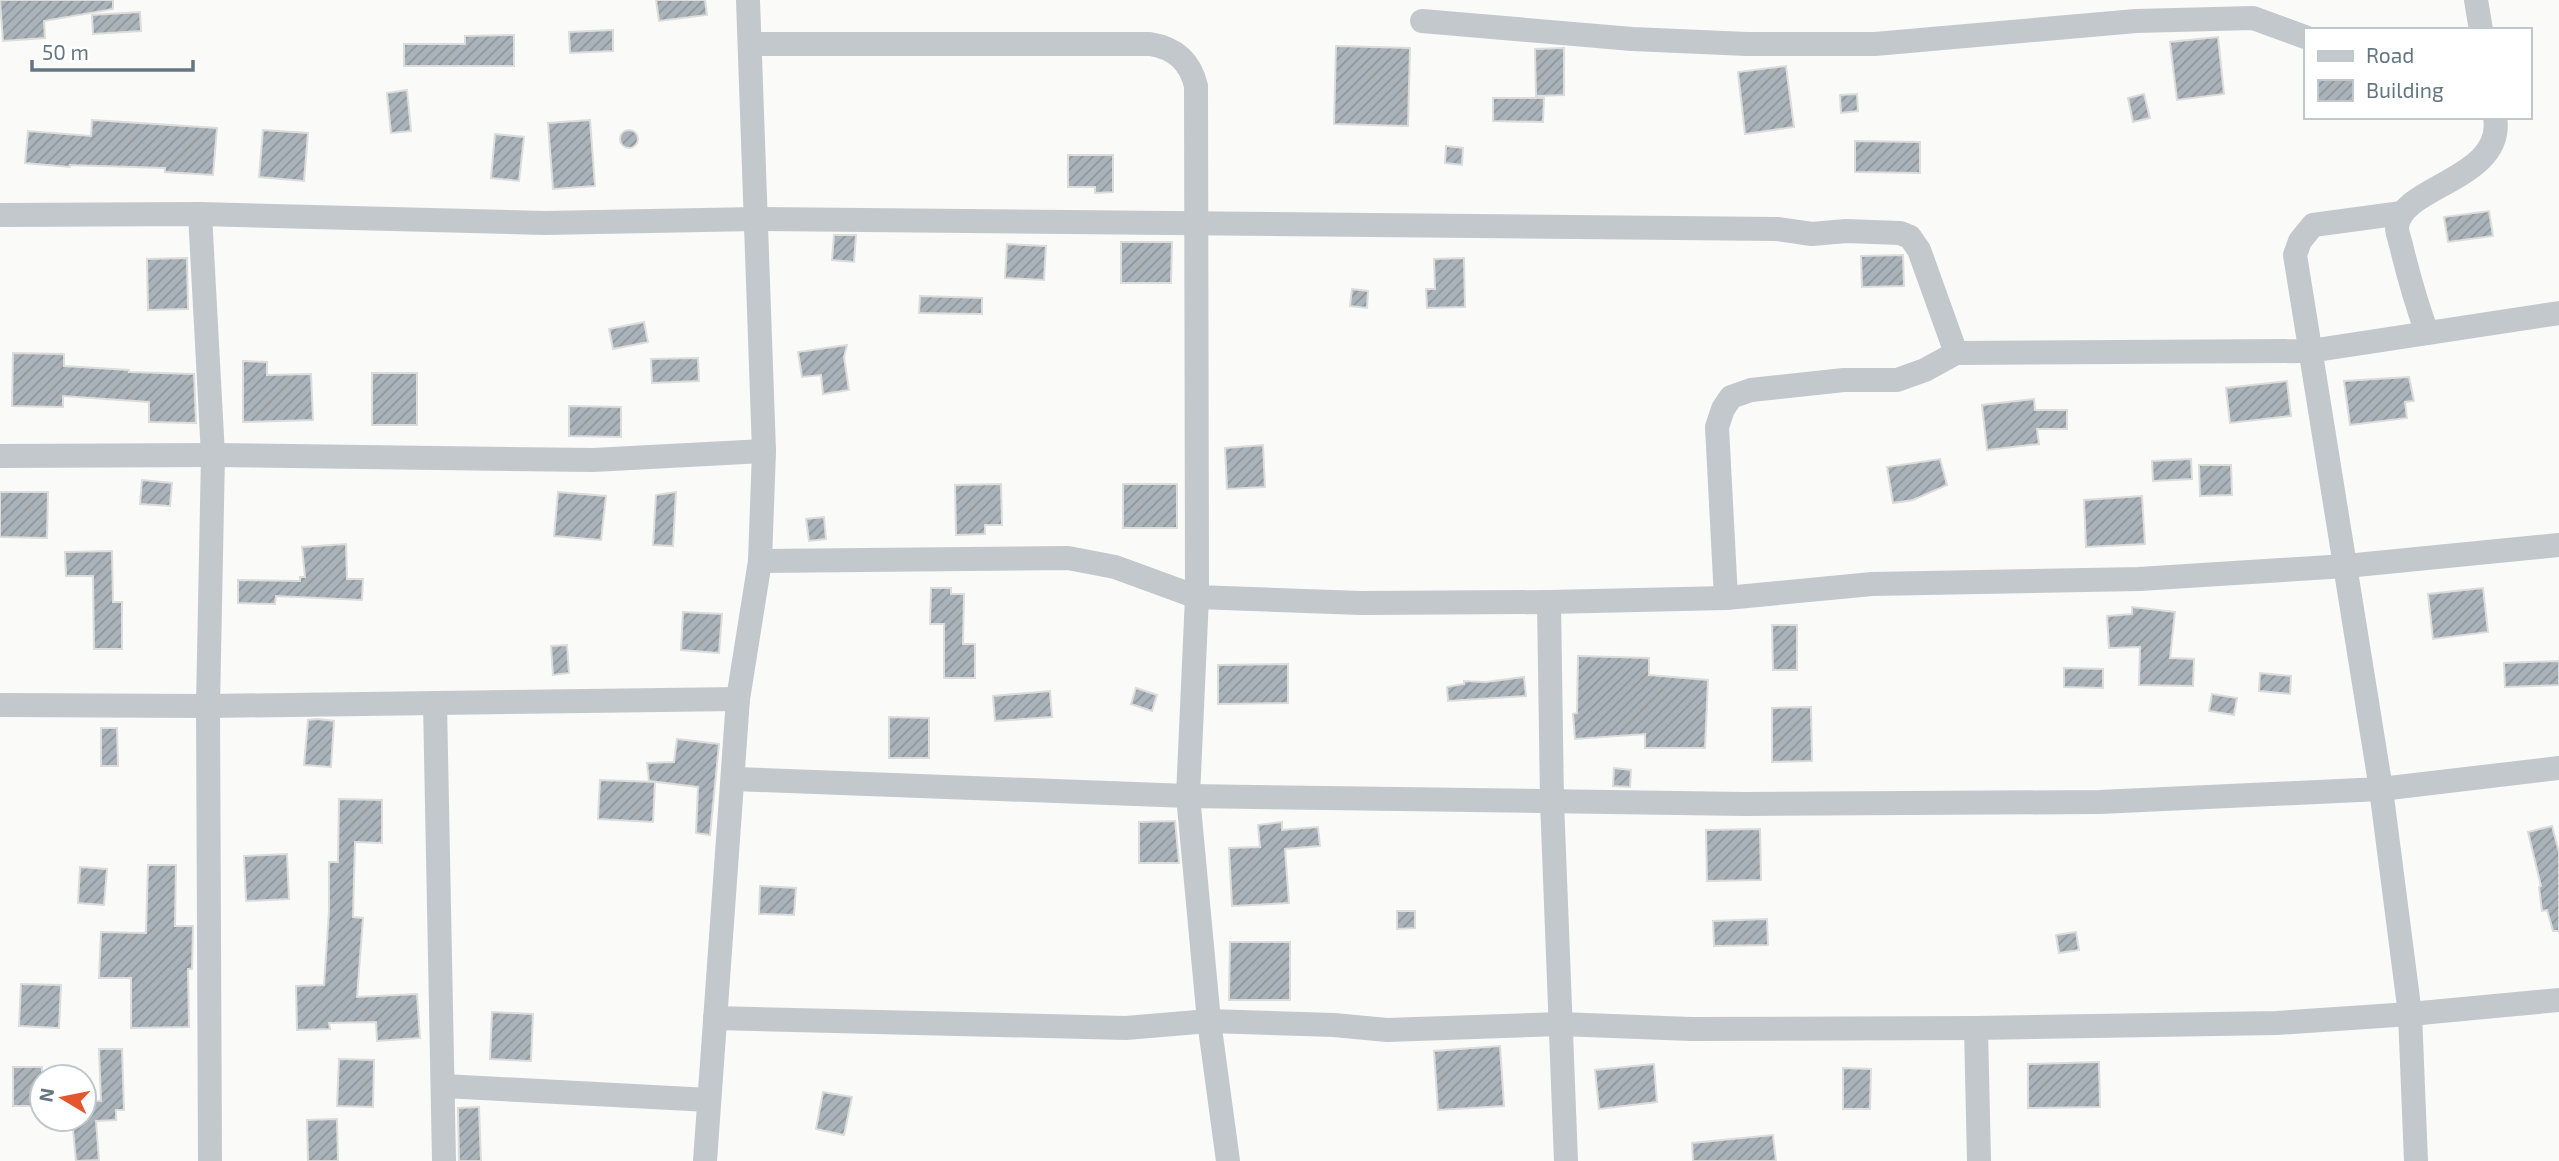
<svg xmlns="http://www.w3.org/2000/svg" width="2559" height="1161" font-family="'Exo 2',sans-serif">
<style>
.building{fill:url(#building-hatch);stroke:#dcdcda;stroke-width:2}
.lines{fill:none;stroke-linecap:round;stroke-linejoin:round}
.minor{stroke:#c3c8cc;stroke-width:24}
</style>
<defs>
<pattern id="building-hatch" width="6" height="6" patternUnits="userSpaceOnUse" patternTransform="scale(1.75)"><rect width="6" height="6" fill="#aab3b9"/><path d="M-1 1l2-2M0 6l6-6M5 7l2-2" fill="none" stroke="#8e969c"/></pattern>
</defs>
<rect width="100%" height="100%" fill="#fafaf8"/>
<g class="building">
<path d="M0,0H113V9L44,21L45,38L3,41Z"/>
<path d="M656,0H705L707,15L659,21Z"/>
<path d="M140,12L141,31L93,34L92,15Z"/>
<path d="M613,30V51L570,53L569,32Z"/>
<path d="M514,35V66H404V44H465V36Z"/>
<path d="M2218,37L2224,94L2177,100L2170,42Z"/>
<path d="M1336,46L1410,48L1408,126L1334,124Z"/>
<path d="M1564,48V95L1536,96L1535,49Z"/>
<path d="M1786,66L1794,127L1745,134L1738,72Z"/>
<path d="M407,90L411,131L391,133L387,93Z"/>
<path d="M1857,94L1858,111L1841,113L1840,95Z"/>
<path d="M2144,94L2150,118L2133,122L2128,98Z"/>
<path d="M1493,98H1544L1543,122L1493,121Z"/>
<path d="M92,120L217,128L213,175L165,172V168L70,165V167L25,163L28,131L91,136Z"/>
<path d="M590,120L595,186L553,189L548,123Z"/>
<path d="M263,130L308,133L304,181L259,177Z"/>
<circle cx="629" cy="139" r="9"/>
<path d="M495,134L524,137L519,181L491,178Z"/>
<path d="M1855,141L1920,142V173L1855,172Z"/>
<path d="M1446,146L1463,148L1462,165L1445,163Z"/>
<path d="M1068,155H1113V192L1095,193V187H1068Z"/>
<path d="M2489,211L2493,236L2448,242L2444,217Z"/>
<path d="M834,235H856L854,262L832,260Z"/>
<path d="M1121,242H1172L1171,283H1121Z"/>
<path d="M1007,244L1046,246L1044,280L1005,278Z"/>
<path d="M1903,255L1904,286L1862,287L1861,256Z"/>
<path d="M187,258L188,309L148,310L147,259Z"/>
<path d="M1464,258L1465,307L1427,308L1426,289H1435L1434,259Z"/>
<path d="M1352,289L1368,291L1367,308L1350,306Z"/>
<path d="M920,296L982,298V314L919,313Z"/>
<path d="M644,322L648,342L613,349L609,329Z"/>
<path d="M847,345L844,357L849,390L823,394L821,375L802,377L798,352Z"/>
<path d="M13,353L64,354V366L129,370V372L194,374L196,423L149,422V402L63,396V407L12,406Z"/>
<path d="M698,358L699,381L652,383L651,359Z"/>
<path d="M243,361L267,362V375L311,374L313,420L243,422Z"/>
<rect x="372" y="373" width="45" height="52"/>
<path d="M2409,377L2414,401L2405,402L2407,418L2350,425L2344,381Z"/>
<path d="M2287,381L2291,416L2230,423L2226,388Z"/>
<path d="M2034,399L2035,410H2067V429H2037L2039,444L1987,450L1982,405Z"/>
<path d="M569,406L621,407V437L569,436Z"/>
<path d="M1263,445L1265,487L1227,489L1225,448Z"/>
<path d="M1940,459L1947,485L1913,500L1893,503L1887,467Z"/>
<path d="M2191,459L2192,479L2153,481L2152,461Z"/>
<path d="M2199,465H2231L2232,495L2200,496Z"/>
<path d="M142,480L172,483L170,506L140,504Z"/>
<path d="M1001,484L1002,525H985V534L956,535L955,485Z"/>
<rect x="1123" y="484" width="54" height="44"/>
<path d="M0,492H48L47,538L0,537Z"/>
<path d="M558,492L606,496L601,540L554,536Z"/>
<path d="M676,492L673,546L653,545L656,495Z"/>
<path d="M2142,496L2145,544L2086,547L2084,500Z"/>
<path d="M824,517L826,539L809,541L806,519Z"/>
<path d="M346,544L347,579H363L362,600L276,596L275,604L238,603V580L300,581V577H305L302,547Z"/>
<path d="M112,551L113,602H122V649H94L93,576H66L65,552Z"/>
<path d="M931,588H951V594H964L963,644H975V678H944V624H930Z"/>
<path d="M2483,588L2488,632L2433,639L2428,594Z"/>
<path d="M2132,607L2175,612L2170,658L2194,659L2193,686L2139,685L2140,647L2109,648L2107,616L2132,614Z"/>
<path d="M683,612L722,614L719,653L681,650Z"/>
<path d="M1772,625H1797V670H1773Z"/>
<path d="M567,645L569,673L553,675L551,646Z"/>
<path d="M1578,656L1649,658V675L1708,680L1705,748H1645V734L1575,739L1573,714L1577,713Z"/>
<path d="M2559,661V685L2505,687L2504,663Z"/>
<path d="M1288,664V703L1218,704V665Z"/>
<path d="M2064,668L2103,669V688L2064,687Z"/>
<path d="M2260,673L2291,676L2290,694L2259,691Z"/>
<path d="M1524,677L1526,696L1448,701L1447,687L1464,684V681L1486,682Z"/>
<path d="M1136,688L1157,695L1152,711L1131,704Z"/>
<path d="M1050,691L1052,717L995,721L993,696Z"/>
<path d="M2212,694L2237,698L2234,715L2209,711Z"/>
<path d="M1811,707L1812,761L1772,762V708Z"/>
<path d="M889,717L929,718V758H889Z"/>
<path d="M317,719L334,721L331,767L304,765L308,720Z"/>
<path d="M101,728H117L118,766H101Z"/>
<path d="M677,739L719,744L710,835L696,833L698,787L649,781L647,763L674,762Z"/>
<path d="M1614,768L1631,770L1630,787L1613,786Z"/>
<path d="M600,780L655,782L653,822L598,819Z"/>
<path d="M339,799L382,800V843L355,842L353,917L363,918L357,997L417,994L420,1038L377,1041L376,1022L329,1023L330,1029L297,1030L296,986L324,985L329,911V862H338Z"/>
<path d="M1175,821L1179,863H1139V822Z"/>
<path d="M1282,822V830L1318,827L1320,846L1285,849L1289,903L1232,906L1229,848L1260,847L1258,825Z"/>
<path d="M2552,826L2559,852V931H2553L2547,910L2542,911L2539,887L2541,886L2528,832Z"/>
<path d="M1760,829L1761,880L1707,881L1706,830Z"/>
<path d="M287,854L289,899L246,901L244,856Z"/>
<path d="M148,865H176L175,926H193L192,969H188L189,1027L131,1028V978H99L101,932L146,933Z"/>
<path d="M80,867L107,869L104,905L78,903Z"/>
<path d="M760,886L796,888L794,915L759,914Z"/>
<path d="M1397,911H1415V928L1397,929Z"/>
<path d="M1767,919L1768,945L1714,946L1713,921Z"/>
<path d="M2076,932L2079,950L2059,953L2056,935Z"/>
<path d="M1230,942H1290V1000H1229Z"/>
<path d="M21,984L61,985L59,1028L19,1026Z"/>
<path d="M492,1012L533,1014L531,1061L490,1059Z"/>
<path d="M1500,1046L1504,1106L1438,1110L1434,1051Z"/>
<path d="M99,1049H122L124,1110H116V1120L96,1121L99,1160L76,1161L72,1119H84V1100L101,1101Z"/>
<path d="M339,1059L374,1060L373,1107L337,1106Z"/>
<path d="M2099,1062L2100,1107L2028,1108V1064Z"/>
<path d="M1654,1064L1657,1102L1599,1109L1595,1070Z"/>
<rect x="13" y="1067" width="29" height="39"/>
<path d="M1843,1068L1871,1069L1870,1109H1843Z"/>
<path d="M823,1092L852,1097L844,1135L816,1129Z"/>
<path d="M479,1107L481,1161H459L458,1108Z"/>
<path d="M337,1119L338,1161H308L307,1120Z"/>
<path d="M1773,1135L1776,1161H1693L1692,1143Z"/>
</g>
<g class="lines">
<g class="minor">
<path d="M2476,0L2481,30"/>
<path d="M1422,21L1632,39L1747,44H1875L2136,21L2253,18L2305,37"/>
<path d="M750,44H1150C1175,48 1190,61 1196,86L1197,597L1188,796L1209,1021L1228,1161"/>
<path d="M2402,213L2313,225L2300,241L2295,255L2381,789L2410,1014L2416,1161"/>
<path d="M200,214L213,455L208,706L210,1161"/>
<path d="M0,215L200,214L544,223L756,219L1777,229L1812,234L1846,231L1900,233L1910,237L1919,250L1956,353"/>
<path d="M2427,333C2417,305 2409,278 2402,249C2401,243 2397,234 2397,228C2398,186 2506,180 2495,117"/>
<path d="M0,456L213,455L593,460L764,451"/>
<path d="M760,561L1068,558L1115,567L1197,597L1361,603L1549,602L1726,598L1872,584L2139,579L2346,566L2559,545"/>
<path d="M1726,598L1717,427L1723,409L1731,397L1751,390L1844,380H1897L1925,370L1956,353L2310,351L2559,313"/>
<path d="M1549,602L1552,801L1566,1161"/>
<path d="M435,703L444,1161"/>
<path d="M0,705L208,706L738,699"/>
<path d="M734,779L1188,796L1745,804L2100,802L2381,789L2559,768"/>
<path d="M715,1018L1126,1028L1209,1021L1334,1025L1387,1030L1560,1024L1691,1029L1976,1028L2277,1023L2410,1014L2559,1000"/>
<path d="M1976,1028L1979,1161"/>
<path d="M444,1086L709,1100"/>
<path d="M705,1161L738,699L760,561L764,451L748,0"/>
</g>
</g>
<rect x="2304" y="28" width="228" height="91" fill="#ffffff" stroke="#c1c8cd" stroke-width="2"/>
<rect x="2318" y="51" width="35" height="10" fill="#c3c8cc" stroke="#c1c8cd" stroke-width="2"/>
<text x="2366" y="63" font-size="21" fill="#657683">Road</text>
<rect x="2318" y="80" width="35" height="21" fill="url(#building-hatch)" stroke="#c1c8cd" stroke-width="2"/>
<text x="2366" y="98" font-size="21" fill="#657683">Building</text>
<g transform="translate(63 1098) rotate(280)"><circle r="33" fill="#ffffff" stroke="#c1c8cd" stroke-width="2"/>
<path d="M0-5L12 26L0 18L-12 26Z" fill="#e4572e"/>
<text y="-10" font-size="19" font-weight="bold" text-anchor="middle" fill="#657683">N</text>
</g>
<path d="M32 60v10h161v-10" fill="none" stroke="#657683" stroke-width="3.5"/>
<text x="42" y="60" font-size="21" fill="#657683" stroke="#ffffff" stroke-width="5" paint-order="stroke">50 m</text>
</svg>
